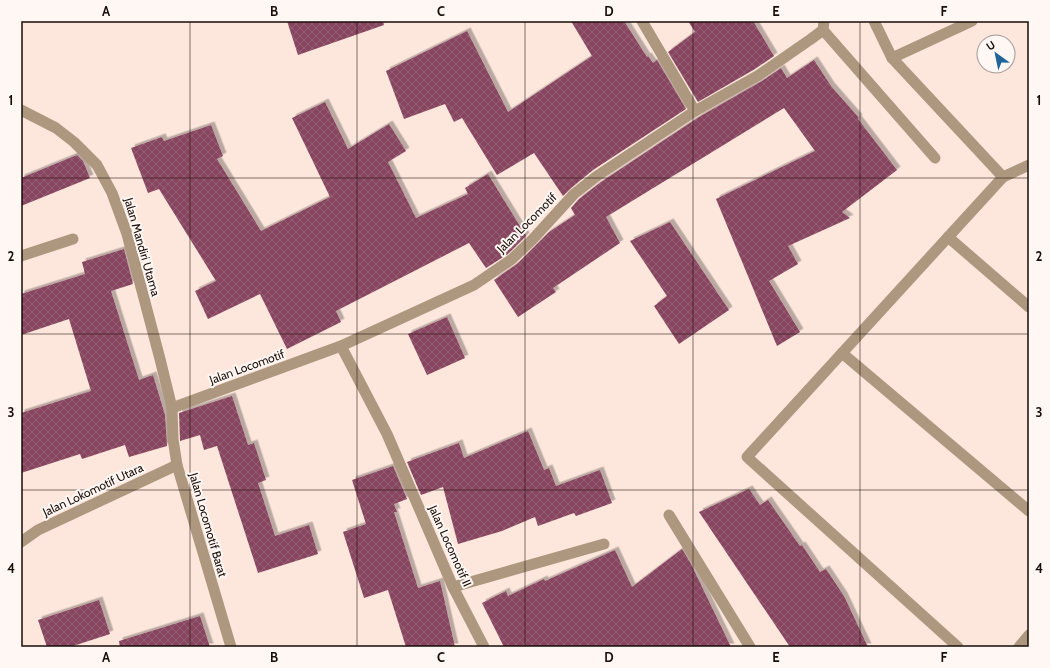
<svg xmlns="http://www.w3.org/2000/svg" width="1050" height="668" font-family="Cabin,sans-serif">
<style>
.building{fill:url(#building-cross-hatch);filter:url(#shadow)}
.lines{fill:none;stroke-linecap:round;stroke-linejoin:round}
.minor{stroke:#ad987f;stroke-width:11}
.grid{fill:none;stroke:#190d07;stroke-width:1;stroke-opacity:0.55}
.labels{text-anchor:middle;stroke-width:4;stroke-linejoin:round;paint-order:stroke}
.street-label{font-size:12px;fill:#190d07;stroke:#fff7f4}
.neatline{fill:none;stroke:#190d07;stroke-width:1.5}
.grid-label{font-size:13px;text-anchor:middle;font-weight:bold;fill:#190d07}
</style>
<defs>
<pattern id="building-cross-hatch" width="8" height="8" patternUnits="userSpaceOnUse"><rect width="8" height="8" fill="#88455f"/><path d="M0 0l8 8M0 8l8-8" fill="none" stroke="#946174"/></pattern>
<filter id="shadow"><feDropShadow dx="3.5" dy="-3.5" stdDeviation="0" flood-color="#0004"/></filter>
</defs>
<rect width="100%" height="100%" fill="#fde6dc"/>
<g class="building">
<path d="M287,21H383L384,25L298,55Z"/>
<path d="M571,21H624L647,57L648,56L653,63L657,60L686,109L593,170L570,189L563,196L534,153L497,175L462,118L454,122L445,104L404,119L386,71L467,31L508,112L592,56Z"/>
<path d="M688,21H753L774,56L755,69L698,102L668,52L695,32Z"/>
<path d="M814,60L831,86L859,118L858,119L897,170L842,212L850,218L788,246L798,264L769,281L800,332L777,346L716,199L815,151L784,108L606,217L620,243L553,288L556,292L518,317L494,280L517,264L549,232L575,215L571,208L579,199L601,182L699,117L762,81L781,68L787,78Z"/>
<path d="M325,102L348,149L389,124L406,151L388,162L416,218L468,194L465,188L488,174L526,236L508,254L486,268L469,243L336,311L341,322L287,349L260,294L208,319L195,291L216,281L159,189L148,193L131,148L162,137L164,141L211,125L223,156L217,159L261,231L330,197L292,118Z"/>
<path d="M77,155L83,161L90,178L21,206V178Z"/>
<path d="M670,222L729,310L679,344L654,306L667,296L630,241Z"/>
<path d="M124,249L133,284L111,291L139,380L153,375L165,415L167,446L129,457L125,445L82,459L80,454L21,473V413L91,391L69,319L21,335V294L85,274L82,262Z"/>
<path d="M447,317L465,358L427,375L408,334Z"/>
<path d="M232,396L248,445L254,443L266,480L258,483L275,536L309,525L318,554L258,573L217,446L204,450L200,435L180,441L179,413Z"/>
<path d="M528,431L544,470L549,468L556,486L600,470L612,503L576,516L574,513L538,526L535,517L502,531L458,544L443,487L421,495L407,462L459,443L464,458Z"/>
<path d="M393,466L407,499L394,504L397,512H394L418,588L440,581L455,647H406L388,590L364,598L343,532L366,524L352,480Z"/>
<path d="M749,489L760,505L768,500L800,546L802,545L820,572L826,569L844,596L868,647H790L699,512Z"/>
<path d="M682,549L690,562L731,647H504L482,603L506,591L508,596L544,579L545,581L615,550L632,587Z"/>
<path d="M99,600L110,634L70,647H47L38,620Z"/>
<path d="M200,616L210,647H120L119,641Z"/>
</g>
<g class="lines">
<g class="minor">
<path d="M642,21L695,111"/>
<path d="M874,21L892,58L1003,177"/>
<path d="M823,30L935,158"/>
<path d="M892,58L972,21"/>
<path d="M21,110L56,128L74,142L97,165L112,193L127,234L160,359L172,408L173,439L177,465L231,647"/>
<path d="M948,237L1029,307"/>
<path d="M21,256L73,239"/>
<path d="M341,346L387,434L453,587L484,647"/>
<path d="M842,353L1029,511"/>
<path d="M172,408L341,346L474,285L512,259L533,239L574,194L597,176L695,111L759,75L811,39L823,30L824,21"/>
<path d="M669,515L750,647"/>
<path d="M21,542L38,530L177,465"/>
<path d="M453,587L604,544"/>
<path d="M958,647L747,457L1003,177L1029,165"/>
<path d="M1019,647L1029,635"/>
</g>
</g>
<path class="grid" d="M190,21V647M357,21V647M525,21V647M693,21V647M860,21V647M21,178H1029M21,334H1029M21,490H1029"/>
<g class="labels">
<g class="street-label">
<text transform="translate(527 223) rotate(-45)" y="4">Jalan Locomotif</text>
<text transform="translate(142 247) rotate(74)" y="4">Jalan Mandiri Utama</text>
<text transform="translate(247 367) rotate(-20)" y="4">Jalan Locomotif</text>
<text transform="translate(93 490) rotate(-25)" y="4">Jalan Lokomotif Utara</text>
<text transform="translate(208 525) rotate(74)" y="4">Jalan Locomotif Barat</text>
<text transform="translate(450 546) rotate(66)" y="4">Jalan Locomotif II</text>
</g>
</g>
<rect width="1050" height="668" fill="none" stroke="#fff7f4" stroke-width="44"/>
<g transform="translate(996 54) rotate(327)"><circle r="19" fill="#fff7f4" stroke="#a39995"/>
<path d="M0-3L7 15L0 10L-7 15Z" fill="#206499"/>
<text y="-6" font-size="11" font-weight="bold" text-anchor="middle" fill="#190d07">U</text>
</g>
<rect x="22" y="22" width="1006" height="624" class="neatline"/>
<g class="grid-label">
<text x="106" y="16">A</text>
<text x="274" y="16">B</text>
<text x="441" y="16">C</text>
<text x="609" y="16">D</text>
<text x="776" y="16">E</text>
<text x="944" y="16">F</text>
<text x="11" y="105">1</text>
<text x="1039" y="105">1</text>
<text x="11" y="261">2</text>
<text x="1039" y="261">2</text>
<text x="11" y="417">3</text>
<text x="1039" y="417">3</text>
<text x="11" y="573">4</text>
<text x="1039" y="573">4</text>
<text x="106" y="662">A</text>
<text x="274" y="662">B</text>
<text x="441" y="662">C</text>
<text x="609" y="662">D</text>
<text x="776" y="662">E</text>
<text x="944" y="662">F</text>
</g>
</svg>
